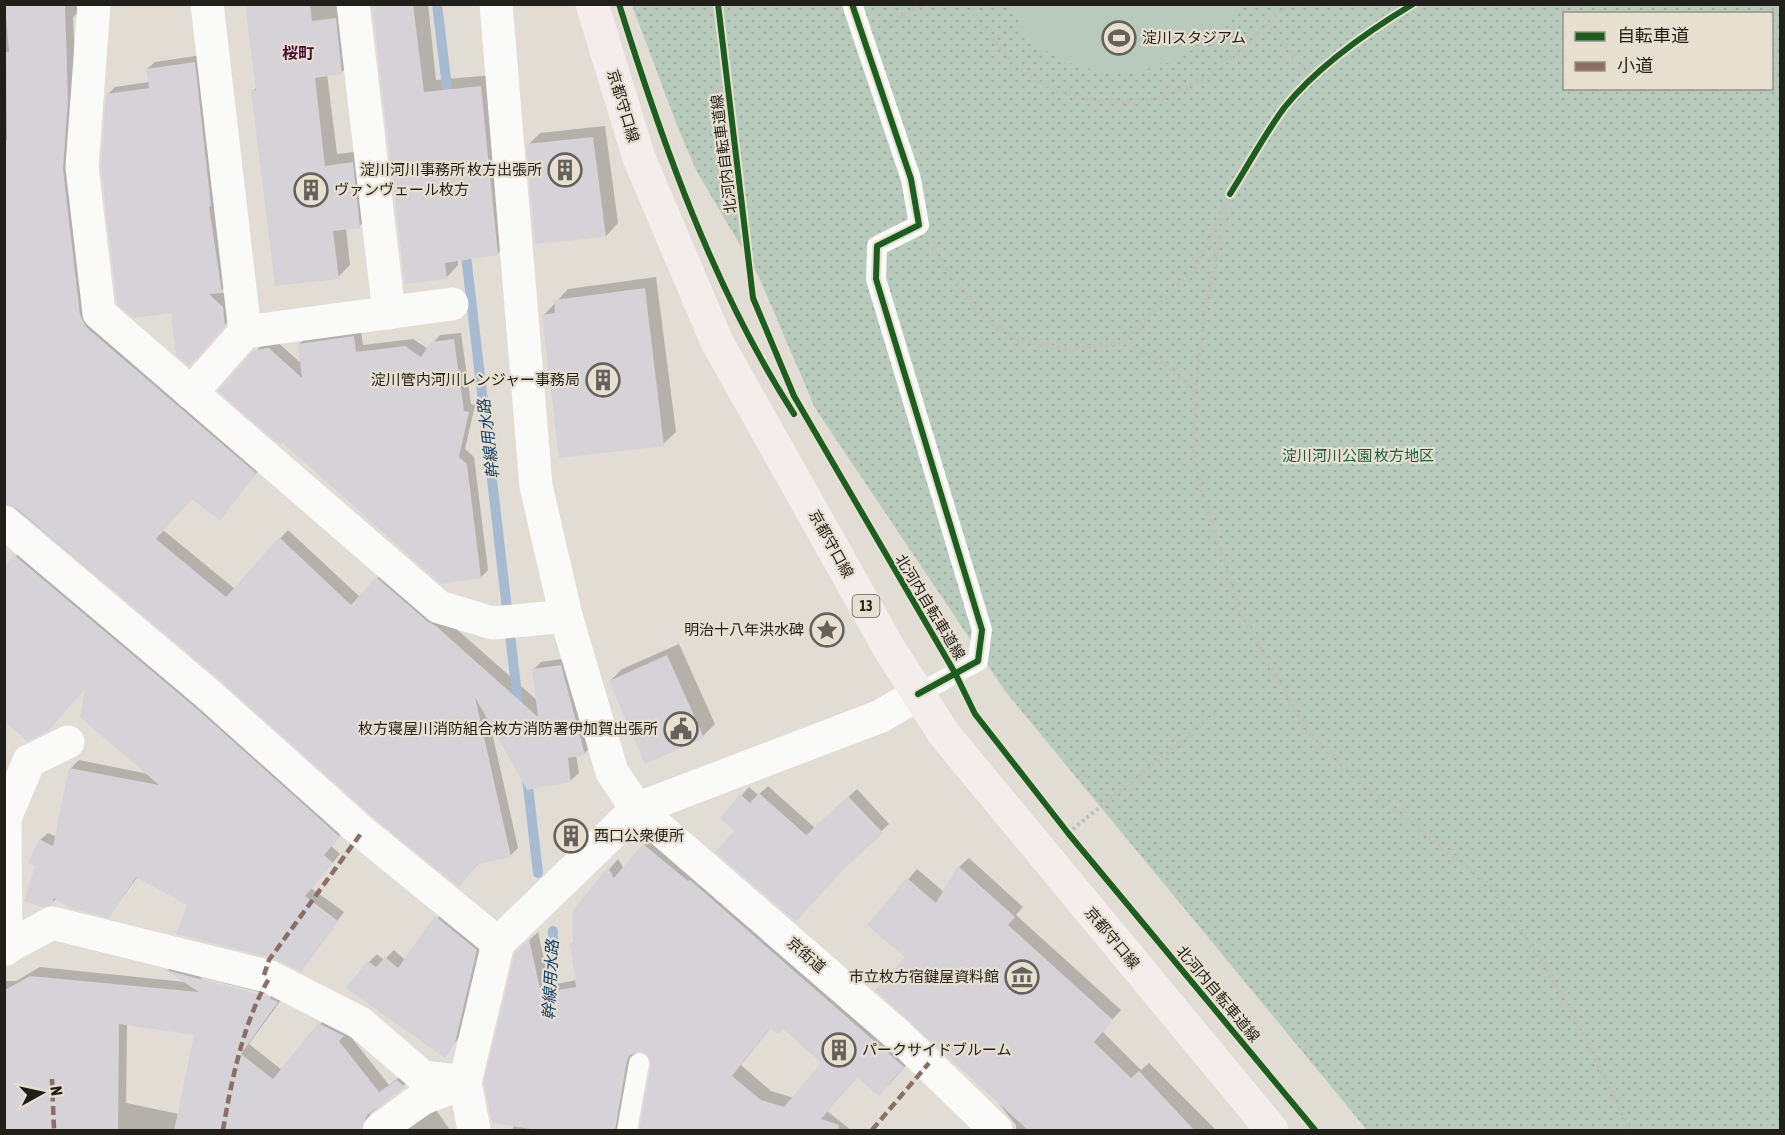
<svg xmlns="http://www.w3.org/2000/svg" width="1785" height="1135" font-family="'Asap Condensed','Noto Sans JP',sans-serif">
<style>
.park{fill:url(#park-dots);fill-rule:evenodd}
.pitch{fill:#b7cabb}
.shadow{fill:#0003;fill-rule:evenodd}
.lines{fill:none;stroke-linecap:round;stroke-linejoin:round}
.stream{stroke:#a6bbd1;stroke-width:10}
.building{fill:#d5d2d8;fill-rule:evenodd}
.path{stroke:#c0bfbb;stroke-width:4;stroke-dasharray:3 3;stroke-linecap:butt}
.service{stroke:#fafaf9;stroke-width:20}
.minor{stroke:#fafaf9;stroke-width:33}
.primary{stroke:#f3edec;stroke-width:33}
.quiet{stroke:#8d6e63;stroke-width:4.5;stroke-dasharray:9 4.5;stroke-linecap:butt}
.cycleway-casing{stroke:#e7dfcf;stroke-width:10}
.cycleway{stroke:#1b5e20;stroke-width:6}
.labels{text-anchor:middle;stroke-width:4.5;stroke-linejoin:round;paint-order:stroke}
.shield{fill:#e7dfcf;stroke:#5c5950;stroke-width:1.5}
.shield-label{font-size:14px;font-weight:bold;fill:#211f19}
.poi-label{font-size:15px;fill:#211f19;stroke:#e7dfcf;text-anchor:end}
.street-label{font-size:15px;fill:#211f19;stroke:#e7dfcf}
.park-label{font-size:15px;fill:#126343;stroke:#e7dfcf}
.neighbourhood-label{font-size:16px;font-weight:bold;fill:#4b0e34;stroke:#e7dfcf}
.water-label{font-size:16px;font-style:italic;fill:#12426f;stroke:#e7dfcf}
</style>
<defs>
<pattern id="park-dots" width="8" height="8" patternUnits="userSpaceOnUse" patternTransform="scale(1.5)"><rect width="8" height="8" fill="#b7cabb"/><path d="M2 2h.1M6 6h.1" fill="none" stroke="#9dada0" stroke-width="1.8" stroke-linecap="round"/></pattern>
</defs>
<rect width="100%" height="100%" fill="#e1ddd5"/>
<path class="park" d="M632,5H1780V1130H1367L1005,691L815,408L758,275L697,172L678,128ZM1564,14H1772V88H1564Z"/>
<path class="pitch" d="M1010,5H1243C1222,23 1201,48 1175,60C1127,82 1062,74 1026,33C1020,25 1015,13 1010,5Z"/>
<g class="shadow">
<path d="M4,4H77L78,13L73,17L76,90L88,307L263,465L219,519L193,497L163,530L235,589L288,530L360,597L385,570L444,618L538,701L533,670L541,662L569,658L592,745L584,754L576,755L579,773L570,781L490,723L518,848L510,856L479,863L459,885L222,680L4,499Z"/>
<path d="M247,4H347L354,60L342,72L327,74L337,154L364,151L372,214L359,226L346,228L350,265L338,277L253,91L258,86Z"/>
<path d="M373,4H428L436,80L493,75L510,242L497,254L458,260V265L446,278Z"/>
<path d="M202,55L229,284L221,291L230,299L232,317L197,357L172,311L108,94L115,87L149,82L147,69L155,62Z"/>
<path d="M605,126L618,223L606,236L528,145L540,133Z"/>
<path d="M656,277L676,432L663,444L544,315L568,289Z"/>
<path d="M361,330L363,345L413,339L428,349L440,335L461,333L471,404L475,405L465,449L474,457L488,570L481,577L256,351L263,343L276,341L302,364L299,344L307,337Z"/>
<path d="M23,549L346,829L331,846L340,854L311,888L344,912L308,962L138,876L109,916L57,898L51,904L37,865L40,840L48,833L57,837L71,768L79,760L148,774L88,685L16,556Z"/>
<path d="M679,644L715,724L703,736L610,681L622,669Z"/>
<path d="M768,786L815,828L857,789L889,824L845,866L736,831L722,818L749,787L758,795Z"/>
<path d="M653,836L913,1057L889,1085L858,1076L827,1111L851,1130H641L652,1065L648,1053L636,1050L624,1118L632,1130H513L516,1107V953L538,932L550,985L577,980L572,944L575,941V910L618,859L624,869ZM771,1027H783L824,1063L794,1098L771,1091L741,1065Z"/>
<path d="M969,858L1023,907L1016,915L1121,1010L1102,1031L1141,1070L1149,1063L1216,1130H1016V1125L1000,1105L1002,1103L907,957L869,925L917,869L944,892L959,867Z"/>
<path d="M444,910L484,942L462,1034L448,1051L369,962L377,954L384,960L394,950L405,960Z"/>
<path d="M175,962L286,993L249,1044L282,1070L328,1015L347,1032L389,1085L407,1072L413,1078L370,1114L369,1122L372,1130H4V981H16L40,967L185,982L168,970ZM200,977L271,995L270,998L204,982ZM127,1024L196,1034L179,1114L126,1103Z"/>
<path d="M436,1110L450,1130H406Z"/>
</g>
<g class="lines">
<g class="stream">
<path d="M437,4L449,104"/>
<path d="M465,247L519,712"/>
<path d="M527,778L538,873"/>
<path d="M551,1003L553,931"/>
</g>
</g>
<g class="building">
<path d="M5,4H65L68,99L63,169L80,315L86,327L256,473L220,521L192,499L156,539L226,597L279,537L351,605L376,577L427,621L436,626L538,717L532,669L561,665L585,755L568,758L571,782L527,790L475,697L511,857L478,864L459,887L374,818L221,681L16,508L4,504V140H7L6,52H9Z"/>
<path d="M245,4H310L312,21L336,18L342,74L315,78L325,166L353,162L360,228L333,231L339,279L275,286L251,90H256Z"/>
<path d="M372,4H413L424,92L481,86L498,255L445,263L447,279L405,284Z"/>
<path d="M195,62L211,206L209,207L222,293L209,294L223,307L225,326L189,366L176,355L171,313L134,318L117,304L101,167L106,94L149,88L146,69Z"/>
<path d="M593,137L606,237L535,244L526,144Z"/>
<path d="M645,288L664,446L559,458L542,315L555,313L554,300Z"/>
<path d="M354,336L356,352L405,346L421,357L431,342L454,339L464,411L469,412L459,457L467,464L481,578L441,584L282,442L280,445L218,391L254,350L269,348L302,378L298,344Z"/>
<path d="M14,555L197,709L340,837L324,855L333,863L305,896L338,921L301,972L275,959L176,934L187,905L136,877L109,918L70,908L54,898L52,905L42,907L24,901L35,866L28,863L39,839L53,846L69,768L159,785L80,717L85,689L48,731L27,741L4,721V567Z"/>
<path d="M667,655L704,738L645,764L609,681Z"/>
<path d="M759,793L806,835L848,796L883,833L841,872L796,922L715,852L734,831L720,818L740,794L750,803Z"/>
<path d="M643,844L688,881L690,880L904,1067L879,1096L857,1077L821,1119L839,1125L838,1131H639L651,1065L647,1054L641,1051L630,1055L627,1060L615,1131H543L492,1123L484,1082L515,953L529,939L541,993L576,987L570,944H573V910L608,867L614,878ZM770,1028L778,1034L783,1029L821,1063L784,1107L761,1100L732,1076Z"/>
<path d="M958,866L1015,917L1008,925L1113,1020L1094,1042L1131,1078L1139,1071L1195,1131H1029L875,990L905,957L867,925L907,878L936,903Z"/>
<path d="M435,916L477,950L455,1043L445,1058L346,988L368,961L376,967L385,957L398,968Z"/>
<path d="M165,970L263,995L278,1002L241,1054L273,1079L318,1023L344,1036L339,1041L379,1092L397,1080L405,1087L367,1115L361,1131H174L194,1035L119,1024L118,1131H4L5,990L30,976L199,992Z"/>
</g>
<g class="lines">
<g class="path">
<path d="M967,4C987,30 1006,62 1035,79C1081,106 1141,110 1189,86C1226,68 1258,32 1288,4"/>
<path d="M1266,24L1313,79"/>
<path d="M887,25L922,4"/>
<path d="M1230,194L1204,317L1195,393L1194,463L1237,605L1306,730L1367,787L1495,890L1569,1005L1630,1130"/>
<path d="M933,248L979,314L1018,340L1071,350L1123,342L1196,267L1226,203"/>
<path d="M1123,342L1165,363L1195,393"/>
<path d="M1068,833L1210,718"/>
</g>
<g class="service">
<path d="M852,4L911,179L919,225L877,246L876,279L982,630L978,661L918,694"/>
<path d="M627,1130L639,1063"/>
</g>
<g class="minor">
<path d="M94,4L82,167L99,313L439,607L493,623L566,616"/>
<path d="M207,4L245,332"/>
<path d="M353,4L389,313"/>
<path d="M496,4L536,486L566,616L612,772L637,809L899,1036L996,1130"/>
<path d="M191,393L245,332L452,304"/>
<path d="M4,522L209,695L362,832L498,943"/>
<path d="M4,949L52,923L270,977L360,1023L423,1077L465,1082"/>
<path d="M6,949L5,818L29,761L68,742"/>
<path d="M379,1130L421,1099L460,1084"/>
<path d="M474,1130L465,1082L498,943L637,809L881,716L918,694"/>
</g>
<path class="primary" d="M592,4L639,158L717,342L890,650L944,734L1272,1130"/>
<g class="quiet">
<path d="M264,975L269,960L362,832"/>
<path d="M52,1079L54,1130"/>
<path d="M223,1130C231,1082 244,1019 270,977"/>
<path d="M872,1130L929,1063"/>
</g>
<defs>
<g id="cycleway">
<path d="M619,4C663,145 714,290 794,414"/>
<path d="M718,4L753,298L794,396L955,673L975,714L1068,833L1315,1130"/>
<path d="M852,4L911,179L919,225L877,246L876,279L982,630L978,661L918,694"/>
<path d="M1230,194C1248,166 1264,135 1284,108C1316,68 1370,30 1413,4"/>
</g>
</defs>
<use href="#cycleway" class="cycleway-casing"/>
<use href="#cycleway" class="cycleway"/>
</g>
<defs>
<symbol id="stadium-ring" viewBox="-11 -11 22 22"><circle r="9.5" fill="#e7dfcf" stroke="#64625b" stroke-width="1.5"/><path d="M0-5a6.5 5 0 1 0 0 10a6.5 5 0 1 0 0-10ZM-3.5-1.8h7v3.6h-7Z" fill="#64625b"/></symbol>
<symbol id="building-ring" viewBox="-11 -11 22 22"><circle r="9.5" fill="#e7dfcf" stroke="#64625b" stroke-width="1.5"/><path d="M-4-6H4V6H1V3H-1V6H-4ZM-2.5-4.3h1.7v1.8h-1.7ZM.8-4.3h1.7v1.8H.8ZM-2.5-1h1.7V.8h-1.7ZM.8-1h1.7V.8H.8Z" fill="#64625b"/></symbol>
<symbol id="sight-ring" viewBox="-11 -11 22 22"><circle r="9.5" fill="#e7dfcf" stroke="#64625b" stroke-width="1.5"/><path d="M0-6L1.8-2.2L6-1.7L2.9 1.2L3.7 5.4L0 3.3L-3.7 5.4L-2.9 1.2L-6-1.7L-1.8-2.2Z" fill="#64625b"/></symbol>
<symbol id="civic-ring" viewBox="-11 -11 22 22"><circle r="9.5" fill="#e7dfcf" stroke="#64625b" stroke-width="1.5"/><path d="M-.6-6.5H3V-4.5H.6V-3L4-1V1h2V6H-6V1h2V-1L-.6-3ZM-1.2 2.5V6h2.4V2.5Z" fill="#64625b"/></symbol>
<symbol id="museum-ring" viewBox="-11 -11 22 22"><circle r="9.5" fill="#e7dfcf" stroke="#64625b" stroke-width="1.5"/><path d="M0-6L6-3V-2H-6V-3ZM-5-1h2V3h-2ZM-1-1h2V3h-2ZM3-1h2V3H3ZM-6 4H6V6H-6Z" fill="#64625b"/></symbol>
</defs>
<g fill-rule="evenodd">
<use href="#stadium-ring" x="1100" y="19" width="38" height="38"/>
<use href="#building-ring" x="546" y="151" width="38" height="38"/>
<use href="#building-ring" x="292" y="171" width="38" height="38"/>
<use href="#building-ring" x="584" y="361" width="38" height="38"/>
<use href="#sight-ring" x="808" y="611" width="38" height="38"/>
<use href="#civic-ring" x="662" y="710" width="38" height="38"/>
<use href="#building-ring" x="552" y="817" width="38" height="38"/>
<use href="#museum-ring" x="1003" y="958" width="38" height="38"/>
<use href="#building-ring" x="820" y="1031" width="38" height="38"/>
</g>
<g class="labels">
<rect class="shield" x="852.5" y="595" width="27" height="22" rx="4.5"/>
<g class="shield-label">
<text x="866" y="611">13</text>
</g>
<g class="poi-label">
<text x="1142" y="43" text-anchor="start">淀川スタジアム</text>
<text x="542" y="175">淀川河川事務所 枚方出張所</text>
<text x="334" y="195" text-anchor="start">ヴァンヴェール枚方</text>
<text x="580" y="385">淀川管内河川レンジャー事務局</text>
<text x="804" y="635">明治十八年洪水碑</text>
<text x="658" y="734">枚方寝屋川消防組合枚方消防署伊加賀出張所</text>
<text x="594" y="841" text-anchor="start">西口公衆便所</text>
<text x="999" y="982">市立枚方宿鍵屋資料館</text>
<text x="862" y="1055" text-anchor="start">パークサイドブルーム</text>
</g>
<g class="street-label">
<text transform="translate(623 106) rotate(73)" y="5">京都守口線</text>
<text transform="translate(724 154) rotate(-97)" y="5">北河内自転車道線</text>
<text transform="translate(831 544) rotate(61)" y="5">京都守口線</text>
<text transform="translate(930 607) rotate(59)" y="5">北河内自転車道線</text>
<text transform="translate(1112 938) rotate(50)" y="5">京都守口線</text>
<text transform="translate(806 955) rotate(41)" y="5">京街道</text>
<text transform="translate(1218 994) rotate(50)" y="5">北河内自転車道線</text>
</g>
<g class="park-label">
<text x="1358" y="461">淀川河川公園 枚方地区</text>
</g>
<g class="neighbourhood-label">
<text x="298" y="59">桜町</text>
</g>
<g class="water-label">
<text transform="translate(488 439) rotate(-97)" y="6">幹線用水路</text>
<text transform="translate(550 980) rotate(-87)" y="6">幹線用水路</text>
</g>
</g>
<rect width="1785" height="1135" fill="none" stroke="#211f19" stroke-width="12"/>
<rect x="1563" y="12" width="210" height="78" fill="#e7dfcf" stroke="#989286" stroke-width="1.5"/>
<rect x="1575" y="32" width="30" height="9" fill="#1b5e20" stroke="#989286" stroke-width="1.5"/>
<text x="1617" y="42" font-size="18" fill="#211f19">自転車道</text>
<rect x="1575" y="62" width="30" height="9" fill="#8d6e63" stroke="#989286" stroke-width="1.5"/>
<text x="1617" y="72" font-size="18" fill="#211f19">小道</text>
<g transform="translate(42 1093) rotate(82)" stroke="#e7dfcf" stroke-width="4.5" paint-order="stroke">
<path d="M0-4.5L10 22L0 15L-10 22Z" fill="#211f19"/>
<text y="-9" font-size="16" font-weight="bold" text-anchor="middle" fill="#211f19">N</text>
</g>
</svg>
